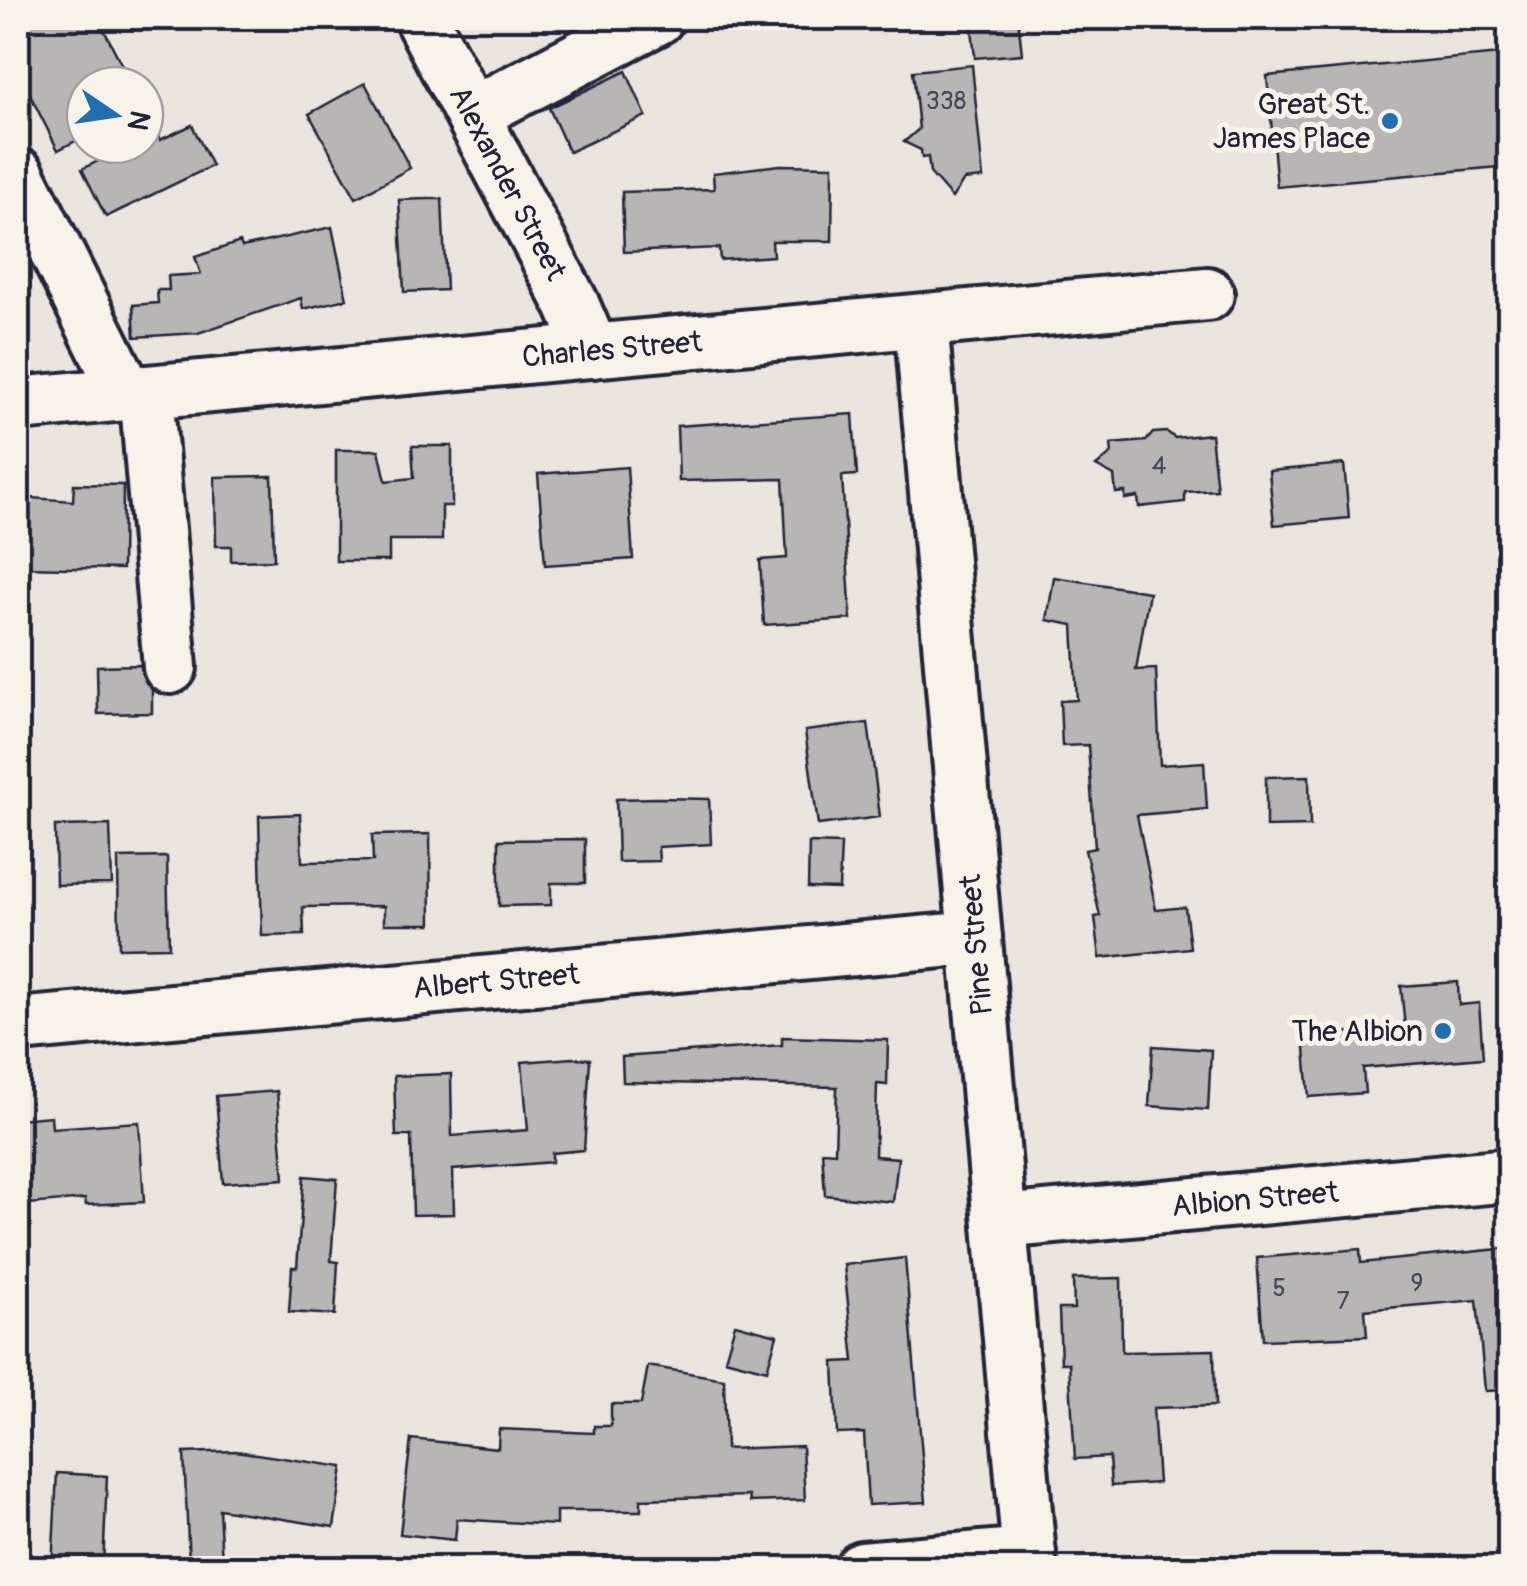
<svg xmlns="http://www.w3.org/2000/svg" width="1527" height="1586" font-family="Pangolin,sans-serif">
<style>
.building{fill:#b8b6b5;stroke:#22223b;stroke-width:2.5}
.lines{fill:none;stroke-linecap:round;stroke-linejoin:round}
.minor-casing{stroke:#22223b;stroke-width:60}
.minor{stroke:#f7f3e8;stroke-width:52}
.poi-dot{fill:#1f6fb2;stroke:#f7f3e8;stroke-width:4}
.labels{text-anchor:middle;stroke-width:10;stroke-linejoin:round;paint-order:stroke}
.number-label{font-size:25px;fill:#48475a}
.poi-label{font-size:30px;fill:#22223b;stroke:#f7f3e8;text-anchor:end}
.street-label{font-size:30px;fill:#22223b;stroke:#f7f3e8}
</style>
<rect width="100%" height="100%" fill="#eae6de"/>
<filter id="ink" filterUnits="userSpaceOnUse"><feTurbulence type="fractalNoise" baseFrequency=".01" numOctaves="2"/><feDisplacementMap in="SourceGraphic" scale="20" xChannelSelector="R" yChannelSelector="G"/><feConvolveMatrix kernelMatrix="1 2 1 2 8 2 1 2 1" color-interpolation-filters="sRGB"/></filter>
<g filter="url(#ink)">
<g class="building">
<path d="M18,18H98L132,85H85V136L58,150L18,71Z"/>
<path d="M971,18H1018L1022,54L975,58Z"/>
<path d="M1510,53V166L1277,187L1267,76Z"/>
<path d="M972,65L983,178L964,180L952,198L930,173L928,157L922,158L921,150L904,142L919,129L913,71Z"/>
<path d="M626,71L646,116L569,152L549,108Z"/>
<path d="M365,83L410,168L356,198L309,114Z"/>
<path d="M192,125L212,166L106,217L82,169L131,145H145V138L157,133L160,140Z"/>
<path d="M780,165L833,166L832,241H772L773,256L720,260L719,248L624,252L622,192L714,189L713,173Z"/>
<path d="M427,199H442L446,290L404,292L399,200Z"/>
<path d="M332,227L347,299L303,309L301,298L198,333L135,337L133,305L158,303L157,290H169L168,276L201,274L195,257L240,242L242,247Z"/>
<path d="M853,414L857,475L842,476L851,619L764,625L760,560L787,558L783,479L679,481L677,426Z"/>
<path d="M1167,432L1175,438L1211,434L1217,490L1185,492V502L1139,507L1138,497L1125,499V492L1116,493L1114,476L1096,466L1112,453L1111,444L1146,441L1153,433Z"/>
<path d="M412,446H452V506H442V540H389V561H336V450H379L386,481L414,478Z"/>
<path d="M1344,464L1349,518L1274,525L1269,471Z"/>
<path d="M627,467L633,559L545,565L538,474Z"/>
<path d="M272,476L274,560L231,561V546H216L215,477Z"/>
<path d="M74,484L123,485L122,569L18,567V497L73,501Z"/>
<path d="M1054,577L1149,592L1136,670L1156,669L1160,765L1204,762L1207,809L1137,815L1156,910L1185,907L1190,948L1100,958L1095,917L1100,916L1085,850L1095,848L1088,745L1062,746L1060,701L1077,700L1073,625L1047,620Z"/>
<path d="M140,665L152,690V713L98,714L97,666Z"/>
<path d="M868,723L880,817L818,825L805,731Z"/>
<path d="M1309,776L1310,826L1266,827V777Z"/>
<path d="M657,798L709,799L711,844L658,847L659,861L618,862L616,799Z"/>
<path d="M300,814L302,862L373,861L372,835L430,834L431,924H384V906L303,907L304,935L262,936L259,816Z"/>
<path d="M110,825L112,884L56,885L55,826Z"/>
<path d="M585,839V883H551V905L499,906V840Z"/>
<path d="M809,843L841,844L839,889L808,888Z"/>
<path d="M167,857L169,947L119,948L118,858Z"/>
<path d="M1458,982L1459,1005L1479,1003L1483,1058L1363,1068L1365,1093L1309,1097L1304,1036L1405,1028L1401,986Z"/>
<path d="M782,1037L888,1040L887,1085L877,1084L875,1156L898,1158L893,1202L825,1195L822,1151L835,1152L837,1087L623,1082L622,1057L782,1045Z"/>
<path d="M1153,1046L1211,1050L1208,1110L1149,1106Z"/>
<path d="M573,1058L590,1059L584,1150L552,1153V1162L453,1170L454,1214L413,1215L411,1136H396L394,1076L451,1074L452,1136L528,1130L522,1062Z"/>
<path d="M277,1091L284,1179L223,1183L216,1096Z"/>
<path d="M51,1116L52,1128L139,1122L144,1202L86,1205L85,1199L18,1205V1119Z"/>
<path d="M304,1176L337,1179L331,1261L338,1262L335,1315L289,1312L292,1267H297Z"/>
<path d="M1510,1248V1390L1485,1391L1477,1300L1365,1310L1367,1336L1263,1340L1257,1258L1360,1249L1361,1263Z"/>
<path d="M905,1258L926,1502L868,1505L864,1433L837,1434L834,1362L854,1361L844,1265Z"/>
<path d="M1121,1278L1122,1352L1214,1350L1215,1406L1153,1408L1158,1483L1111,1486L1109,1457L1075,1459L1069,1363H1061L1059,1309H1074L1073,1279Z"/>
<path d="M735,1324L777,1335L767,1370L725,1359Z"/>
<path d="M648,1366L724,1379L726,1449L802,1446L805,1500L750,1502L749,1496L641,1499V1511H556V1525L457,1519L455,1540L400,1534L411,1439L498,1448L499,1429L594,1433V1426H611V1404H641Z"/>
<path d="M236,1451L343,1467L334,1527L219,1509L222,1562L189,1564L184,1453Z"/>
<path d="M57,1473L107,1476L103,1568H52Z"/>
</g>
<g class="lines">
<defs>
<g id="minor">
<path d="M421,18L572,304L592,351"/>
<path d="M472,114L657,18"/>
<path d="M18,175L127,394"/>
<path d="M921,321L1030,1568"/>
<path d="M146,392L170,667"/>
<path d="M18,404L1207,294"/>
<path d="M18,1025L975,938"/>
<path d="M1000,1222L1510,1175"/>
<path d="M862,1568L1029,1554"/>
</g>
</defs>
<use href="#minor" class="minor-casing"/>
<use href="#minor" class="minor"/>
</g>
</g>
<g class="poi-dot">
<circle cx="1390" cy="121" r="10"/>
<circle cx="1443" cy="1031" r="10"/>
</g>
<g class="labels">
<g class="number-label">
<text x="946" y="109">338</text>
<text x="1159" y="474">4</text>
<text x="1417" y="1291">9</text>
<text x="1279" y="1296">5</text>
<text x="1343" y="1309">7</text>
</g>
<g class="poi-label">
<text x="1370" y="114">Great St.<tspan x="1370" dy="34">James Place</tspan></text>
<text x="1423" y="1041">The Albion</text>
</g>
<g class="street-label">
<text transform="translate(508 183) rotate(62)" y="10">Alexander Street</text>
<text transform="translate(612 349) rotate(-5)" y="10">Charles Street</text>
<text transform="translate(976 945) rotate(-95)" y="10">Pine Street</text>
<text transform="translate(496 981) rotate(-5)" y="10">Albert Street</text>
<text transform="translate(1255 1199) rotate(-5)" y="10">Albion Street</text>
</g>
</g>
<rect width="1527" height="1586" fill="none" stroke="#f7f3e8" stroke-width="60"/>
<rect x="30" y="30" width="1467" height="1526" fill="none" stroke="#22223b" stroke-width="4" filter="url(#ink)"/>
<g transform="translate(115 115) rotate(103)"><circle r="48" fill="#f7f3e8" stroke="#a29fa3" stroke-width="2.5"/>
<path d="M0-8L18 38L0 25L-18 38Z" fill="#1f6fb2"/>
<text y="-15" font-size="28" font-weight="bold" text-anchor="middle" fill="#22223b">N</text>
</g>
</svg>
